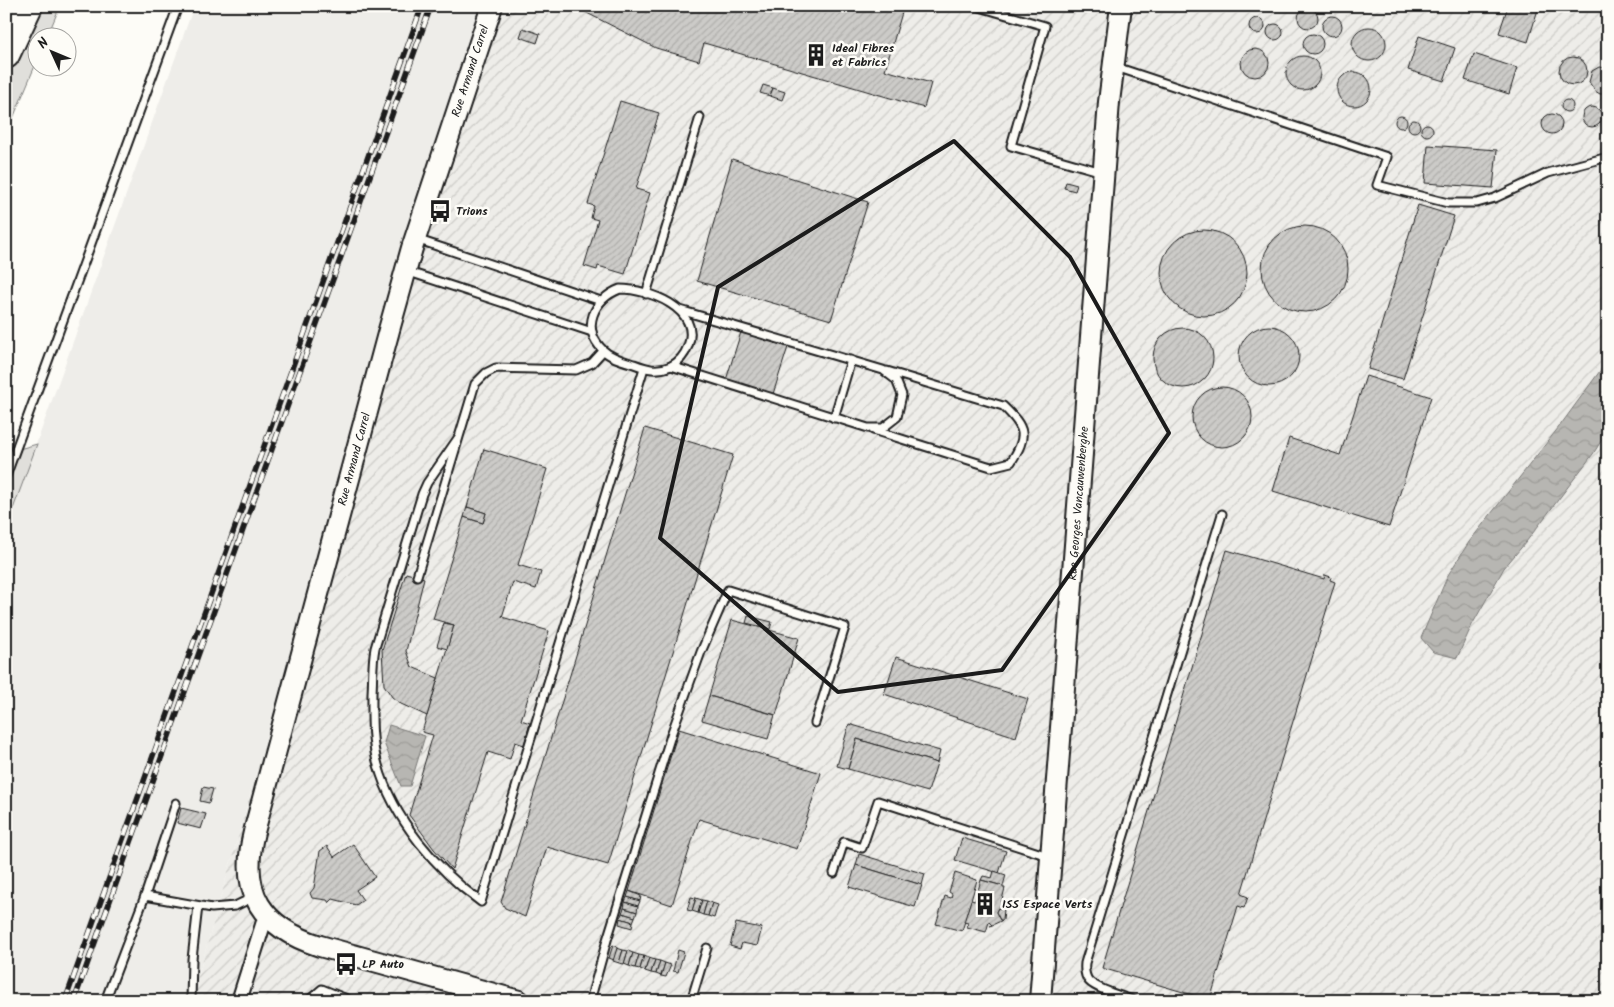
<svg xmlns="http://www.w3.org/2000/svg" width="1614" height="1007" font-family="Kalam,sans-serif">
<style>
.built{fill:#eeede9}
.industrial{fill:url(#industrial-furrows)}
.green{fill:#e0dfdb;stroke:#7e7e7c}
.water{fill:url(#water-waves);stroke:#797876}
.building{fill:url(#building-hatch);stroke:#1c1c1c}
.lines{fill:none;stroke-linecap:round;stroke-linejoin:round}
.lane-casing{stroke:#1c1c1c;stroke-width:11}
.street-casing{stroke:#1c1c1c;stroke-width:18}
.secondary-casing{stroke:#1c1c1c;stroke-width:24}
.highway-casing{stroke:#1c1c1c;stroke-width:30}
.lane{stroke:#fdfcf7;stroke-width:7}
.street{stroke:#fdfcf7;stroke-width:14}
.secondary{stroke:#fdfcf7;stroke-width:20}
.highway{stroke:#fdfcf7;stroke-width:26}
.rail-casing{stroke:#1c1c1c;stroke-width:5.5}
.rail{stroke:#fdfcf7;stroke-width:4;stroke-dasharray:11;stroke-linecap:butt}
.marked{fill:none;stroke:#1c1c1c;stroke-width:4;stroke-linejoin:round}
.labels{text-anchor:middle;stroke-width:5;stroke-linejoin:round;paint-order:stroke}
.poi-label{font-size:12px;font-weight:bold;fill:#1c1c1c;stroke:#fdfcf7;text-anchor:start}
.street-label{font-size:12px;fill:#1c1c1c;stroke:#fdfcf7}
</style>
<defs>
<pattern id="industrial-furrows" width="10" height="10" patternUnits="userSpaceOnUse" patternTransform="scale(1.25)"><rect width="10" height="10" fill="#eeede9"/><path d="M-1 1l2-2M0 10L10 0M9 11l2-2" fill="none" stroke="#cccbc7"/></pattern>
<pattern id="water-waves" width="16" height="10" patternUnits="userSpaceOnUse" patternTransform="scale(1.25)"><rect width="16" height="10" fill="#b7b6b2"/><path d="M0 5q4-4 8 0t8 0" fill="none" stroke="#9d9c98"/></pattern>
<pattern id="building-hatch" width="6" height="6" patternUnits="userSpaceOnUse" patternTransform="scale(1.25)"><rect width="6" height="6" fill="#cccbc8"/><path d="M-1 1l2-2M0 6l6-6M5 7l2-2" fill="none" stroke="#afaeab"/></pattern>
</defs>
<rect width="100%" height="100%" fill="#fdfcf7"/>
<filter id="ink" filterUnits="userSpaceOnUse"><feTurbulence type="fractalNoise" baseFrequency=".02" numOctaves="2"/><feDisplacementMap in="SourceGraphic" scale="10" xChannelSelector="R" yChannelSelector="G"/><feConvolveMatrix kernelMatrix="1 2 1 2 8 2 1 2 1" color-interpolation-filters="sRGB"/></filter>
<g filter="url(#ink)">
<path class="built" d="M194,6H483L335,498L191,1001H6V528Z"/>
<path class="industrial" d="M483,6H1608V360L1559,427L1469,542L1448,575L1440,591L1430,648L1433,652L1457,658L1472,625L1504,568L1526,542L1593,454L1608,430V1001H191L335,498Z"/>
<g class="green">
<path d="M6,6H60L47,37L38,38L37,61L6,135Z"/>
<path d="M37,444L6,528V449L12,451Z"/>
</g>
<g class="water">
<path d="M1608,360V430L1593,454L1526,542L1504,568L1472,625L1457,658L1433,652L1421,638L1448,575L1469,542L1559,427Z"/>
<path d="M389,725L425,736L410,786H401L384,743Z"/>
</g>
<g class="building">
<path d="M573,6H904L885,70L931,83L924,108L704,43L699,61L656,48Z"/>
<path d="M1508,6H1539L1528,42L1499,33Z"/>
<circle cx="1308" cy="18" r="10"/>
<circle cx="1332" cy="26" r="10"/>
<circle cx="1257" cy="26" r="8"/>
<circle cx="1275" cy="32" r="8"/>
<circle cx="1369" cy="44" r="17"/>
<path d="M523,28L540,34L537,43L520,37Z"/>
<circle cx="1313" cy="44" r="10"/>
<path d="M1419,36L1455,48L1444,81L1408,70Z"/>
<circle cx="1255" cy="63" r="14"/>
<path d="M1474,54L1517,68L1509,94L1465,80Z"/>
<circle cx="1303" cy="73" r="17"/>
<circle cx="1573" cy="71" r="14"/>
<path d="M1599,67L1608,68V93L1606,94H1600L1595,91L1589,82L1592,71Z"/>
<circle cx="1354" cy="89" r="17"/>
<path d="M763,85L773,88L770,96L760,93Z"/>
<path d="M773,88L785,92L782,100L770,96Z"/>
<circle cx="1567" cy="106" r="6"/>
<path d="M620,101L659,113L636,189L650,193L625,274L598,266L597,270L584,266L598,220L591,218L594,206L588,204Z"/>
<circle cx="1592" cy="117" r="10"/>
<circle cx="1552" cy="124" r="10"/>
<circle cx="1401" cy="122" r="6"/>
<circle cx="1414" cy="126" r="6"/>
<circle cx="1427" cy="130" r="6"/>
<path d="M1428,145L1497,150L1493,188L1425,183Z"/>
<path d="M732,159L868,202L831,320L697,281Z"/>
<path d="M1066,182L1077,185L1075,191L1064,188Z"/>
<path d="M1418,205L1454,216L1403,379L1368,369Z"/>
<circle cx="1305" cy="269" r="43"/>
<circle cx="1204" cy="273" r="43"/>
<circle cx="1269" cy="356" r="30"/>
<circle cx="1183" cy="358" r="30"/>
<path d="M741,332L788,347L773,394L726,380Z"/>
<path d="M1366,376L1431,397L1389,527L1273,491L1289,438L1340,455Z"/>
<circle cx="1222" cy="417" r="30"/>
<path d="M645,428L733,455L608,865L547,847L525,917L505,908L501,902L502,899Z"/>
<path d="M484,449L547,469L518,565L541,572L536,589L513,582L502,617L549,631L521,720L530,723L524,745L515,742L510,759L488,752L452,869L434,849L409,815L433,735L422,732L454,625L433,619L464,517L483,523L486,513L467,507Z"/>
<path d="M467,507L486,513L483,523L464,517Z"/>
<path d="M1227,550L1324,579L1325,575L1331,577L1330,580L1335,582L1241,894L1248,897L1244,908L1238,906L1210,1000L1102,968Z"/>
<path d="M406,573L424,578L406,651L412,667L438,678L427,716L401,704L392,697L384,685L382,650Z"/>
<path d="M748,616L772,622L770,629L746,623Z"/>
<path d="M732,620L799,638L776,715L709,696Z"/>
<path d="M444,623L454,625L447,649L437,646Z"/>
<path d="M896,657L1028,699L1016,737L884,694Z"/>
<path d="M709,696L775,715L768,739L702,720Z"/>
<path d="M849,724L940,751L937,763L857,739L848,769L837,766Z"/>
<path d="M679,729L821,773L797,849L699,819L672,905L629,891Z"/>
<path d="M857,739L937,763L928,792L848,769Z"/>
<path d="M203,787L213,789L209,803L200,801Z"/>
<path d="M181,808L206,814L201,829L177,823Z"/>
<path d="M962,838L1006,851L999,873L955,860Z"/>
<path d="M353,844L375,877L356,890L363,900L356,905L333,899L329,903L327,900L312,898L310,893L314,888L320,851L327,846L334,857Z"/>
<path d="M859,854L925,874L922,885L856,865Z"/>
<path d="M856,865L922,885L915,907L849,887Z"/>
<path d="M994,871L1006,875L1003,886L981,880L983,876L992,878Z"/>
<path d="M955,873L977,880L962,931L936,924L945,896L951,898L952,894L949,892Z"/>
<path d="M981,880L1003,886V888H1005L1000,908H998L996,912L1000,920H1003L990,926L992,925L989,922L986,932L967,927L968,923L964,922L971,900L975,901Z"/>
<path d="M629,891L641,896L640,901L627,897Z"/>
<path d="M627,897L640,901L638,906L625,902Z"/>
<path d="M691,897L696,898L692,911L687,910Z"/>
<path d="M696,898L702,900L698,913L692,911Z"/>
<path d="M702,900L707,901L703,915L698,913Z"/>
<path d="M707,901L712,903L708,916L703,915Z"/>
<path d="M625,902L638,906L637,912L624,908Z"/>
<path d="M712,903L718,905L714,918L708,916Z"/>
<path d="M624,908L637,912L635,917L622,913Z"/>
<path d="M998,908L1004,909L1003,920H1000L996,912Z"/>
<path d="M622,913L635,917L633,922L620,918Z"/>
<path d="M620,918L633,922L632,928L619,924Z"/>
<path d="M736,923L762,928L757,946L742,943L740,949L730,946Z"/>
<path d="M613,945L618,947L614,960L609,958Z"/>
<path d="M617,948L623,950L619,963L613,961Z"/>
<path d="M623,950L628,951L624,964L619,963Z"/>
<path d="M678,950L684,952L678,972L673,971Z"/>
<path d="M628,951L633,953L629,966L624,964Z"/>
<path d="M633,953L639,955L635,968L629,966Z"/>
<path d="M639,955L644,956L640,969L635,968Z"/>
<path d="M644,956L649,958L645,971L640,969Z"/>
<path d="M649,958L655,960L651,973L645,971Z"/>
<path d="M655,960L660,961L656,974L651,973Z"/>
<path d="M660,961L665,963L661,976L656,974Z"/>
<path d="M665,963L671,965L666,977L661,976Z"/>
</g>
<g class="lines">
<defs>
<g id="lane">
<path d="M976,6L1045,26L1011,146L1102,172"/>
<path d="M1116,67L1387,157L1377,185L1448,203H1477L1495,198L1548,173L1608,157"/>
<path d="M416,239L601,301"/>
<path d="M406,271L592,332"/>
<path d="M620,289C648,289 702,308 688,346C685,354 679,362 671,366C657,372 647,369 634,364C624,361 611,358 603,350C580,328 594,299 620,289Z"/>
<path d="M646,294L700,117"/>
<path d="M671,366L868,428H883L897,417L902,395L896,380L883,370L680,310"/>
<path d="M834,418L851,360"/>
<path d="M873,430L991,467L1011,462C1028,436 1026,428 1003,406L887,371"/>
<path d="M458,438L427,483L422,494L375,648C372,663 373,678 372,693C372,717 371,741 378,765C393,819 437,870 481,902L644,368"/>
<path d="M6,476L178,6"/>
<path d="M417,576L475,384L486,373L496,368L576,370L592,363L603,351"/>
<path d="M834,873L844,842L862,848L878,801L1048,856"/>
<path d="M145,896L176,803"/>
<path d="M1109,992C1093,985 1083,983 1085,963L1222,514"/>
<path d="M105,1001L145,896L212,908L235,906L254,897"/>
<path d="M191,1001L192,959L198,906"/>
<path d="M308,1001L322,989L352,1001"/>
<path d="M590,1001L607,940L672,732L701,652L728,590L845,627L815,723"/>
<path d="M691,1001L707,948"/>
<path d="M1108,1001L1109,992L1135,1001"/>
</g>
<path id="street" d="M239,1001L266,915"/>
<g id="secondary">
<path d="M492,6L412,248L389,330L254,832C239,893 261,927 320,946L519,1001"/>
<path id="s1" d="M1040,1001L1109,102L1121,6"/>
</g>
<path id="highway" d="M6,55L29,6"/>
</defs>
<use href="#lane" class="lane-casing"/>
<use href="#street" class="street-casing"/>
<use href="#secondary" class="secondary-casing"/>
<use href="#highway" class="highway-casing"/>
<use href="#lane" class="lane"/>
<use href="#street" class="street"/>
<use href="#secondary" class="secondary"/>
<use href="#highway" class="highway"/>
<defs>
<g id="rail">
<path d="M65,1001L422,6"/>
<path d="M74,1001L431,6"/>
</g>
</defs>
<use href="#rail" class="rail-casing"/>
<use href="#rail" class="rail"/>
</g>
</g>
<path class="marked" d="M954,141L1070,257L1169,433L1002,670L838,692L660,538L718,287Z"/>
<defs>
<symbol id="building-bare" viewBox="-9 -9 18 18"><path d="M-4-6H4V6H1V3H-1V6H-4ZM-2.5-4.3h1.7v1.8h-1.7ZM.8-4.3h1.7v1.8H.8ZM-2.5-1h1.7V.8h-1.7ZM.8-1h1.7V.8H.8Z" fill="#1c1c1c" stroke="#fdfcf7" stroke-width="2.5" paint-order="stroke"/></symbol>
<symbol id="bus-bare" viewBox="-9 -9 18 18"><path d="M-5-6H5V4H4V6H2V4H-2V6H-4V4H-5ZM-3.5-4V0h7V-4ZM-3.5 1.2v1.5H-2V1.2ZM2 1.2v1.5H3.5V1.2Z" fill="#1c1c1c" stroke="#fdfcf7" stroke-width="2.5" paint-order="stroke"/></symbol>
</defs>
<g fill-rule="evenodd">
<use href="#building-bare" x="800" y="39" width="32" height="32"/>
<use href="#bus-bare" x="424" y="195" width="32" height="32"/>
<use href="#building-bare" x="969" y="888" width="32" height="32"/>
<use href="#bus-bare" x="330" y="948" width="32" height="32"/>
</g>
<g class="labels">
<g class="poi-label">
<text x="832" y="52">Ideal Fibres<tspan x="832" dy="14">et Fabrics</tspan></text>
<text x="456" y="215">Trions</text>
<text x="1002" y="908">ISS Espace Verts</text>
<text x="362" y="968">LP Auto</text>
</g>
<g class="street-label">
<text transform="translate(470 71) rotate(-72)" y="4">Rue Armand Carrel</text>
<text transform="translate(354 459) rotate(-75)" y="4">Rue Armand Carrel</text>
<text dy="4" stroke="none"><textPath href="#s1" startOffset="499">Rue Georges Vancauwenberghe</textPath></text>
</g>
</g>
<rect width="1614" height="1007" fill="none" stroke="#fdfcf7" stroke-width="25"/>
<rect x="12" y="12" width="1589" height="982" fill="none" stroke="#1c1c1c" stroke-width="2" filter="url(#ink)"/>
<g transform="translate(52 52) rotate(314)"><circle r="24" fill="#fdfcf7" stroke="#a3a29f"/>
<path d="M0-4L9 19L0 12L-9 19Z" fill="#1c1c1c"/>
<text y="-8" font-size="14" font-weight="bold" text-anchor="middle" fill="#1c1c1c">N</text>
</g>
</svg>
